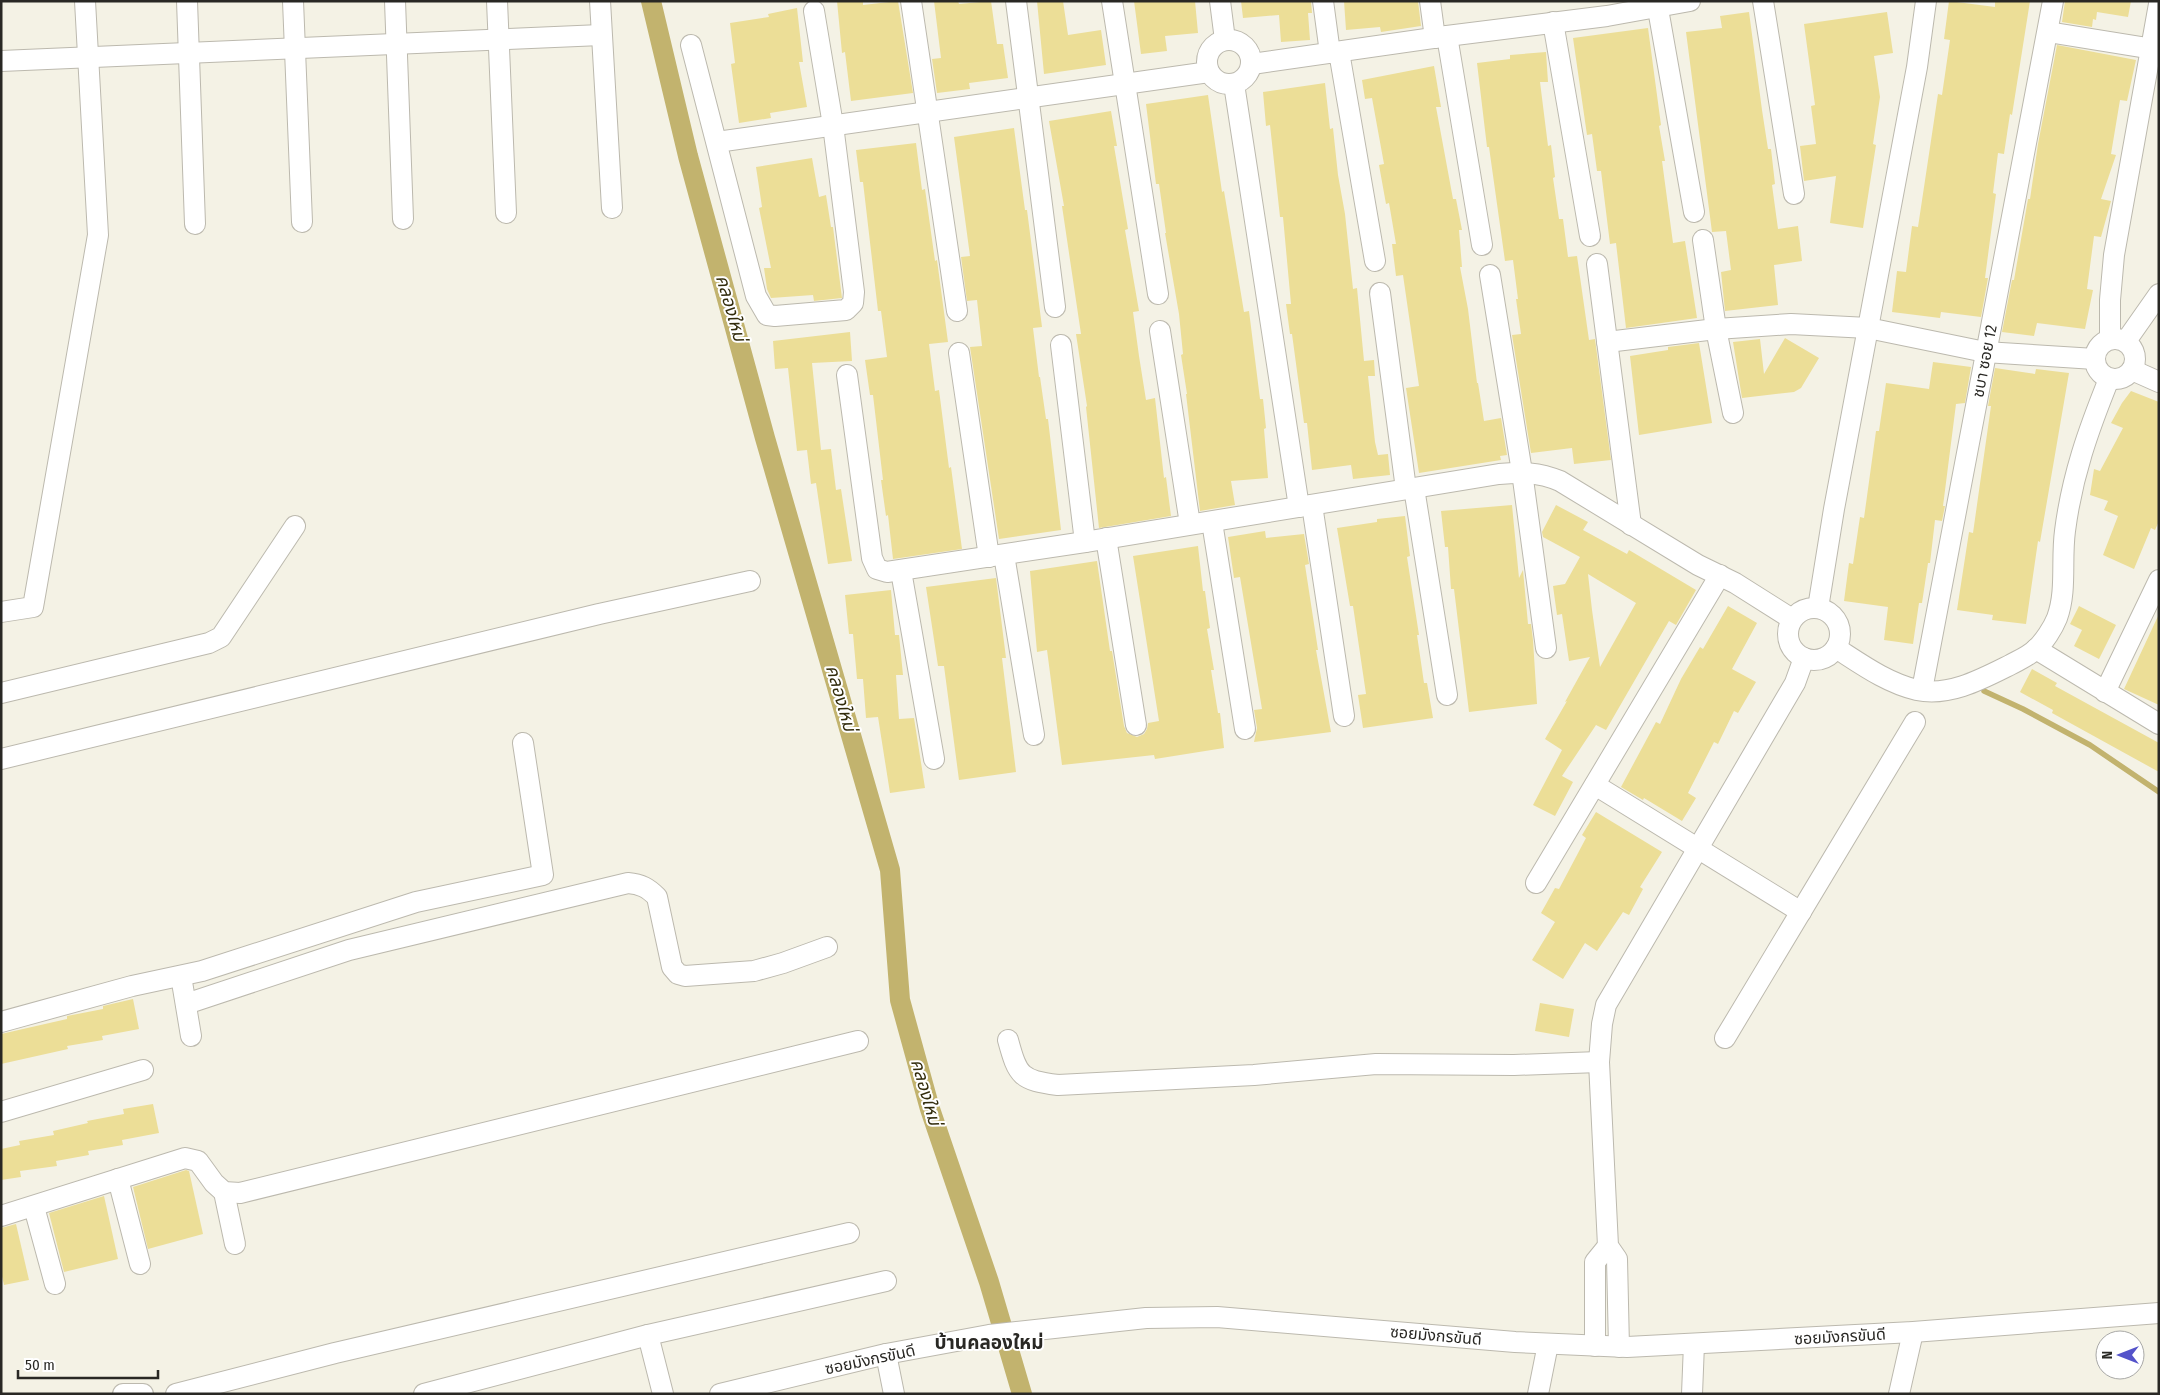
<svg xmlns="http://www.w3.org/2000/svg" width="2160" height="1395" font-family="'Fira Sans Condensed','Noto Sans Thai',sans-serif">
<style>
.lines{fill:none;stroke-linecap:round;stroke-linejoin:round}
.stream{stroke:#c2b36e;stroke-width:5.5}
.canal{stroke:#c2b36e;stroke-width:20}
.building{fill:#ecde97;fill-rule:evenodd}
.minor-casing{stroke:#bcb9ae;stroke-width:22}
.minor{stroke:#fff;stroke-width:20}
.labels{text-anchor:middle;stroke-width:4;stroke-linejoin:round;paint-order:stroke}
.street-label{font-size:16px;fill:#292824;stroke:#fff}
.water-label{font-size:18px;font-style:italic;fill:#322c0c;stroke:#fff}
.quarter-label{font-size:19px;font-weight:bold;fill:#292824;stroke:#fff}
</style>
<rect width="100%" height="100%" fill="#f4f2e5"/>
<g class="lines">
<path class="stream" d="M1984,691L2023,709L2090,745L2159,792"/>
<path class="canal" d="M651,1L688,156L765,438L890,870L900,1000L930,1109L989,1282L1022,1394"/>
</g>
<g class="building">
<path d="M837,1H863V5L898,1L913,93L851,101L845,52L842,53Z"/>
<path d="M934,1H958L959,4L991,1L997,44H1003L1008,78L969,83L970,89L937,93L932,59L941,58Z"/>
<path d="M1037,1H1063L1068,35L1101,30L1106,65L1044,74Z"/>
<path d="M1134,1H1195L1198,33L1165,36L1167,51L1141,54Z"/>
<path d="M1241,1H1311L1312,13H1308L1310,40L1281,42L1279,15L1243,18Z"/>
<path d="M1344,1H1418L1421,26L1381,32L1380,27L1346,30Z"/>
<path d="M1949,1L1995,7V1H2030L2012,115L2010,114L2004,154L1998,153L1993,193L1996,194L1985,278H1988L1981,317L1941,312L1940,318L1892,312L1897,271L1906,272L1912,226L1918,227L1938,94L1942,95L1950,40L1944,39Z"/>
<path d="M2065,1H2131L2128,17L2097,12L2096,20L2093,19L2092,27L2062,22Z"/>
<path d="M797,8L803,62H799L807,107L770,113L771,118L739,123L731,64L735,63L730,23L769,17L768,14Z"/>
<path d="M1749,12L1762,110L1768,149H1771L1775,184L1772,185L1778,229L1798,226L1802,261L1774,265L1778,305L1725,311L1721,272L1731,270L1726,231L1712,232L1686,32L1722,28L1720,16Z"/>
<path d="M1887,12L1893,53L1874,56L1880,97L1873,144L1876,145L1863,228L1830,223L1836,176L1804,181L1800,146L1816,144L1811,106L1815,105L1804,24Z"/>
<path d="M1648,28L1661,125L1659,126L1665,161H1662L1673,243L1685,241L1697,318L1626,328L1616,243L1610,244L1601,171H1597L1592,134L1587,135L1573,38Z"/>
<path d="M2057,45L2136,60L2127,101L2120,100L2111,154L2116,155L2101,199L2111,201L2101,237L2094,236L2087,289L2093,290L2085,329L2037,323L2034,336L2002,332L2012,280H2014L2028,199H2030L2038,144Z"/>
<path d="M1546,52L1548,82H1540L1548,146L1551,145L1555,177L1553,178L1559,219H1563L1568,257L1577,256L1589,340L1595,339L1611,460L1574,464L1572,448L1531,453L1512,335L1521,334L1516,299H1518L1513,260L1505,261L1489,147H1487L1477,63L1510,59V55Z"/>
<path d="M1434,66L1441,107H1436L1453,199H1456L1462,230H1459L1462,267H1460L1468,309L1477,383H1478L1484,421L1501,418L1507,455L1500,456L1501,460L1419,473L1406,388L1419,386L1403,275L1396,276L1392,244H1396L1389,203L1386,204L1379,165L1384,164L1372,98L1365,99L1362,80Z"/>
<path d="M1325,83L1330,129L1333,128L1338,175L1345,214L1353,289L1357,288L1364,361L1374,360L1375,376H1368L1375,442L1378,455L1388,454L1390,475L1353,479L1351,465L1312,470L1307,423H1304L1292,334H1290L1286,304H1291L1283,217H1280L1270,125L1266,126L1263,92Z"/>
<path d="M1208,95L1222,192L1224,191L1244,312L1249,311L1260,399H1263L1266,428L1264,429L1268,478L1231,481L1235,505L1200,511L1186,394H1187L1181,355L1183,354L1179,314L1165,233H1166L1159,184H1156L1146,104Z"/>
<path d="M1111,111L1117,146H1114L1128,229L1125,230L1139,311L1133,312L1139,356L1146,400L1155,398L1164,478L1166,477L1171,516L1099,528L1086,407L1087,406L1076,334H1081L1062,206H1064L1049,121Z"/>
<path d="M1014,128L1025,210H1027L1042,327L1033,328L1039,377H1040L1046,419H1048L1061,530L999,539L970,347L982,346L977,300L967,301L961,257L970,256L954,137Z"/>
<path d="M916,143L922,190L925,189L935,261L937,260L948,342L929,344L935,391L939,390L949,468L951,467L962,549L893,559L888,515L886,516L881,480H883L873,395H870L865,360L887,357L881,311H878L863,182H860L856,150Z"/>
<path d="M812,158L819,197L826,195L831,227H833L842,298L814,301L813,295L771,298L767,289L764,268H771L759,208L762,207L756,167Z"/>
<path d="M850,332L852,361L812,363L821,450L831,449L836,490L841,489L852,561L828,564L816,483L811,484L807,450L797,451L788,368L775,369L773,341Z"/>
<path d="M1785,338L1819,358L1801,388L1794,392L1742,398L1733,342L1760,339L1764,374Z"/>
<path d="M1699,343L1712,423L1639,435L1630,356L1668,350V347Z"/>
<path d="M1933,362L1971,367L1965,403L1956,404L1943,506H1945L1942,521L1935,520L1930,563H1928L1922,603H1919L1913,644L1884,640L1888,607L1844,601L1849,563L1853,564L1860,517L1864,518L1876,431H1879L1886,383L1929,389Z"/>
<path d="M1995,368L2035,374L2036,369L2069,373L2040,542L2038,541L2026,624L1992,620L1993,615L1957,610L1969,532L1973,533L1991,406H1988Z"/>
<path d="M2131,391L2159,402V521L2155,530L2151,528L2134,569L2103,555L2118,516L2104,510L2108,501L2090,495L2094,469L2100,471L2123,428L2111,423L2122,403Z"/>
<path d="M1512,505L1519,578L1523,570L1528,624H1531L1533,640L1537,704L1469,712L1454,589H1451L1448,547H1445L1441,511Z"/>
<path d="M1556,505L1588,522L1583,530L1627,554L1629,550L1696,590L1676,625L1669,621L1606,730L1596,725L1562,776L1573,782L1555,816L1533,805L1562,750L1545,739L1567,701L1565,702L1590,657L1569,661L1562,614L1557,615L1553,586L1565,584L1580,557L1543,537L1542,532ZM1588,574L1636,603L1600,667L1592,610Z"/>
<path d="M1405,516L1410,556L1407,557L1419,635H1417L1424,683H1427L1433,718L1363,728L1358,695L1366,694L1353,606H1350L1337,528L1377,522V519Z"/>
<path d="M1265,531L1266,538L1304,534L1309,564L1305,565L1318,650H1316L1331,732L1254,742L1257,728L1254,710L1262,709L1240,577L1234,578L1228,537Z"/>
<path d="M1198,546L1203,591H1205L1210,628L1207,629L1214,670H1211L1218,713H1220L1224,748L1155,759L1154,755L1062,765L1047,650L1037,652L1030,571L1097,561L1110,651H1112L1124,726L1127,733L1137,737L1144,734L1147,729L1148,723L1159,721L1133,556Z"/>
<path d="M996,578L1006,658H1002L1016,772L959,780L944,666H938L926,587Z"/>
<path d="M891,590L895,635H899L903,675H896L899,719L914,718L925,788L890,793L878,717L866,718L863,679H857L853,634H849L845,595Z"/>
<path d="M1728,606L1757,623L1732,669L1756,682L1738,713L1734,711L1718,744L1714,742L1688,793L1696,798L1682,821L1644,798L1643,800L1621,787L1656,722L1660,724L1681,679L1700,647L1703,649Z"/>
<path d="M2079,606L2116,625L2099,659L2074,646L2082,630L2070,624Z"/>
<path d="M2159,614V705L2124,689Z"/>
<path d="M2032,669L2057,683L2055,686L2159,743V772L2052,713L2053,710L2020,692Z"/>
<path d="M1596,812L1662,852L1640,887L1643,889L1629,915L1623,912L1597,951L1585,943L1563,979L1532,960L1555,922L1541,913L1555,888L1559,889L1586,838L1582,835Z"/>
<path d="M133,999L139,1029L102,1036L103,1040L67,1046L68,1049L1,1064V1034L67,1019V1016L103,1009V1006Z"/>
<path d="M1540,1003L1574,1009L1569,1037L1535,1031Z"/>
<path d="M153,1104L159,1133L122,1140L123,1145L88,1151L89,1155L56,1161L57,1166L20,1171L21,1177L1,1180V1149L20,1145L19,1141L54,1135L53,1131L88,1123L87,1121L124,1114L123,1109Z"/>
<path d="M186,1170L189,1171L203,1234L148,1249L133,1187Z"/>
<path d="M104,1196L118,1259L64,1272L49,1213Z"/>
<path d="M16,1224L29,1280L4,1285L1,1272V1228Z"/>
</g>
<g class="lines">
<defs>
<g id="minor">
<path d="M187,1L195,224"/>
<path d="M293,1L302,222"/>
<path d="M395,1L403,219"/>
<path d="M497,1L506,213"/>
<path d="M600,1L612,208"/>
<path d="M911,1L957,311"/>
<path d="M1016,1L1055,307"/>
<path d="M1112,1L1158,294"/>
<path d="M1220,1L1225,40"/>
<path d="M1323,1L1330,53"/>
<path d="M1430,1L1435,38"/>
<path d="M1763,1L1794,194"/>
<path d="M1658,9L1694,212"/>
<path d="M1553,22L1590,236"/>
<path d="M2048,32L2159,50"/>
<path d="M1447,36L1482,245"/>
<circle cx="1229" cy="62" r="22"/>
<path d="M691,45L756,296L767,315L775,316L846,310L853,303L854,292L833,125L814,11"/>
<path d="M1339,52L1375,261"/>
<path d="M1,61L601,35"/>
<path d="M1252,64L1447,36L1607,16L1690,1"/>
<path d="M1234,84L1299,507"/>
<path d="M717,142L1209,72"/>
<path d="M1703,240L1716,329L1733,413"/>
<path d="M1597,264L1631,525"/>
<path d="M1490,275L1522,472L1546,648"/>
<path d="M1380,293L1406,489"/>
<path d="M1160,331L1190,524"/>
<circle cx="2115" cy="359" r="20"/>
<path d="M2110,339V300L2114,255L2159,4"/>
<path d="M2126,341L2159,294"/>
<path d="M1607,342L1716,329L1791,324L1868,328L1985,352L2095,359"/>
<path d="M1061,345L1085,542"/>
<path d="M959,353L989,557"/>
<path d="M2132,370L2159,382"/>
<path d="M847,375L872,558L877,569L887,572L1085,542L1499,474C1522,472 1538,472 1560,481L1698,565L1735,583L1792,619"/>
<path d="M1414,488L1447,695"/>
<path d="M1312,505L1344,716"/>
<path d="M1212,522L1245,729"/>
<path d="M1106,538L1136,725"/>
<path d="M1004,555L1034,735"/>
<path d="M901,571L934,759"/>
<path d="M1818,608L1834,509L1917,67L1926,1"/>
<circle cx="1814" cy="634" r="26"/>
<path d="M1,612L33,607L98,235L85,1"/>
<path d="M1836,648C1861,664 1887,683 1917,690C1949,697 1982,679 2010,665C2019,660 2029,656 2036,649C2044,642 2053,628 2057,618C2067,591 2061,560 2065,531C2072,476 2088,431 2109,379"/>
<path d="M2036,649L2159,724"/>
<path d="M1922,690L2053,1"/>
<path d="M2105,692L2159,580"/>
<path d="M1,693L209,643L221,637L295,526"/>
<path d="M1,759L599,614L750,581"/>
<path d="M1595,785L1801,912"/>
<path d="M1536,883L1720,575"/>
<path d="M181,976L191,1036"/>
<path d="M186,1004L349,950L628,883C641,884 648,888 657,897L672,967L678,974L685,976L754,971L783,963L827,947"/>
<path d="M1,1022L132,986L202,971L416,902L543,875L523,743"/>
<path d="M1725,1038L1915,722"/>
<path d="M1008,1040C1018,1077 1021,1080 1058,1085L1254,1075L1376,1064L1514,1065L1599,1062"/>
<path d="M1,1112L143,1070"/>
<path d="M118,1179L140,1264"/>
<path d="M224,1192L235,1244"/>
<path d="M34,1207L55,1284"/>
<path d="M1,1216L185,1158L198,1161L214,1183L224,1192L240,1193L858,1041"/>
<path d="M648,1335L663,1394"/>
<path d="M1595,1346V1262L1608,1246"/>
<path d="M1619,1347L1617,1259L1608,1246L1599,1062L1602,1024L1606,1005L1795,683L1804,658"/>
<path d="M886,1354L894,1394"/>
<path d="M123,1394H143"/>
<path d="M176,1394L335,1353L849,1233"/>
<path d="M424,1394L648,1335L886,1281"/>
<path d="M720,1394L886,1354L989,1335L1146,1318L1217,1317L1515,1342L1627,1347L1913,1332L2159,1313"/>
<path d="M1538,1394L1548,1344"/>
<path d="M1692,1394L1694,1344"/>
<path d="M1899,1394L1913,1332"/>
</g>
</defs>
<use href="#minor" class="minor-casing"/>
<use href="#minor" class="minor"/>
</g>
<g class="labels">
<g class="street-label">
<text transform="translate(1984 361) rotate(-79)" y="6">ชบา ซอย 12</text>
<text transform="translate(1436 1335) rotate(5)" y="6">ซอยมังกรขันดี</text>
<text transform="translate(1840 1336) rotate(-3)" y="6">ซอยมังกรขันดี</text>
<text transform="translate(870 1359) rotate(-12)" y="6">ซอยมังกรขันดี</text>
</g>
<g class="water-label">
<text transform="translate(731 308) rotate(74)" y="6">คลองใหม่</text>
<text transform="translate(841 698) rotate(74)" y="6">คลองใหม่</text>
<text transform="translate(926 1092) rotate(74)" y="6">คลองใหม่</text>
</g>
<g class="quarter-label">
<text x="989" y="1349">บ้านคลองใหม่</text>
</g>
</g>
<rect width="2160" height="1395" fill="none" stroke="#292824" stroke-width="5"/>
<g transform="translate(2120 1355) rotate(270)"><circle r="24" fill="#ffffff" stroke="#a9a9a7"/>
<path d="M0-4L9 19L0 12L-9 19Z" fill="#5453ca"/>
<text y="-8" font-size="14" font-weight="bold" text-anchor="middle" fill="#292824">N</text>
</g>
<path d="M18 1370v8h140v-8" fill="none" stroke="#292824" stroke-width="2.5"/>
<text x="25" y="1370" font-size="15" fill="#292824" stroke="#ffffff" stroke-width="4" paint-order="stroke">50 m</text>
</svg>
